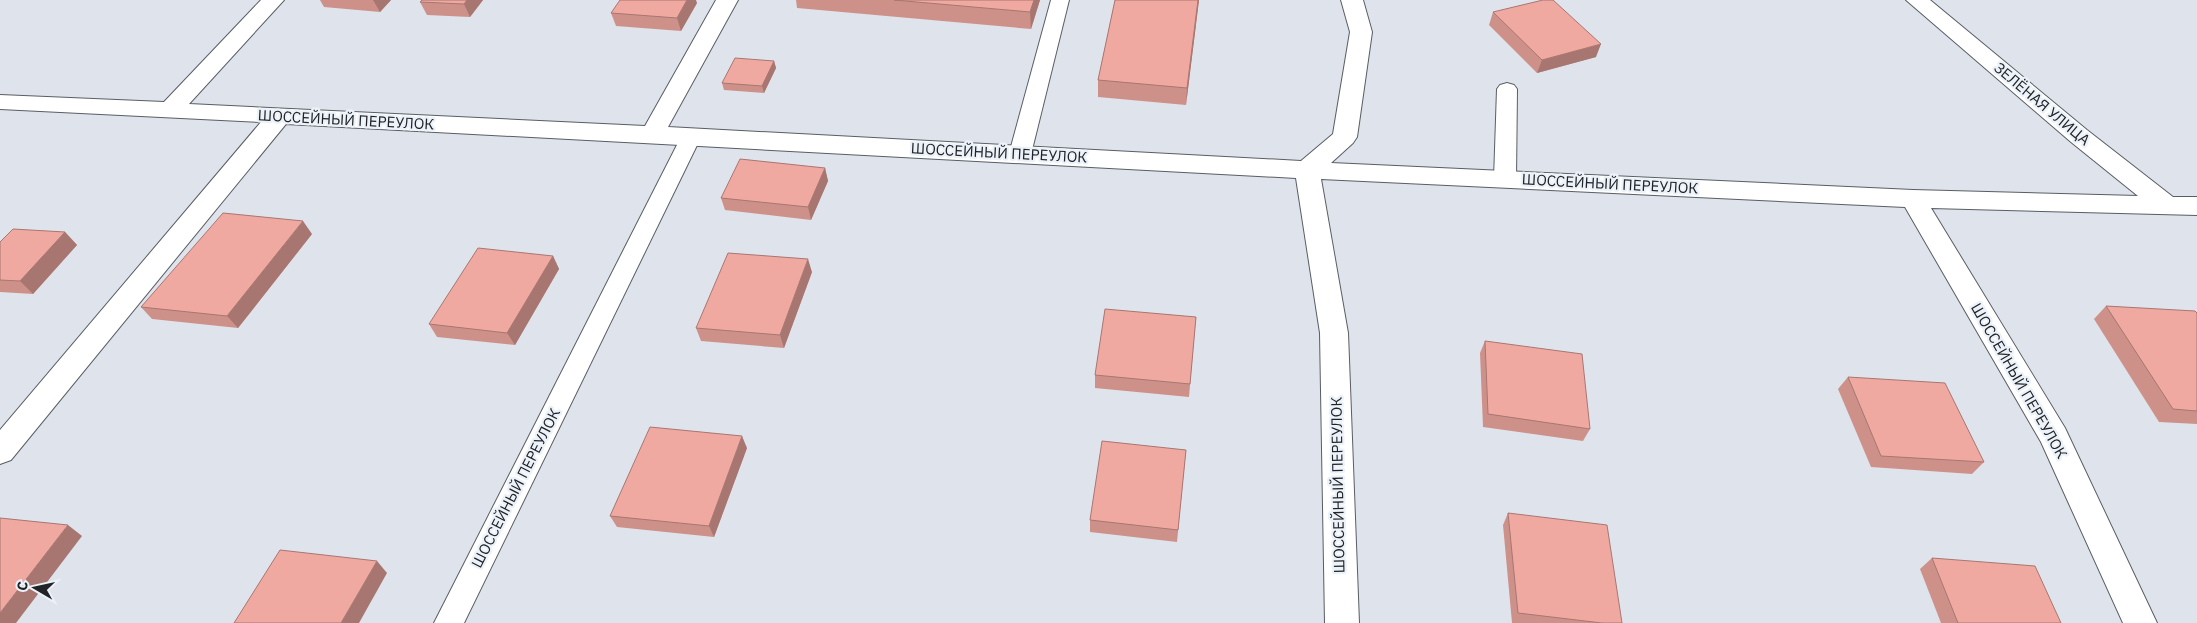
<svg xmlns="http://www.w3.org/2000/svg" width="2197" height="623" font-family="'IBM Plex Sans',sans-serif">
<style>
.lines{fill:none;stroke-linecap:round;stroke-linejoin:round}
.service-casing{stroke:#595d64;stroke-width:2}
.minor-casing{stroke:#595d64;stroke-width:2}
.service{fill:#fff;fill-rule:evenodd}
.minor{fill:#fff;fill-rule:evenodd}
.wall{fill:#ce918a}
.shaded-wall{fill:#a87671}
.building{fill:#f0a9a1;stroke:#a87671}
.labels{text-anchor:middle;stroke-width:4.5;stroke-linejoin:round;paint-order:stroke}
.street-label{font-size:15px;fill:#212326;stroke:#ecf2f9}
</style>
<rect width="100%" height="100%" fill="#dfe4ec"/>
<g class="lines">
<defs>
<g id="service">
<path d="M1051,0H1069L1031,154L1027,159L1020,161L1013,159L1009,154Z"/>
<path d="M1507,83L1514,85L1517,89L1516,179L1513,184L1505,186L1497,184L1494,179L1497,89L1500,85Z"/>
<path d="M691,130L698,132L701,137L464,623H434L681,137L684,132Z"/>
</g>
<path id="minor" d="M261,0H284L189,104L645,126L716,0H738L668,127L1301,161L1333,134L1350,32L1341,0H1363L1372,32L1357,137L1353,143L1331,163L1913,190L2138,196L2071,142L1906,0H1930L2087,130L2173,197H2197V215L1931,208L2065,428L2157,623H2123L2041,442L1905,207L1321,179L1348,333L1359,623H1325L1320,333L1296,178L286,124L11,460L0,464V430L261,122L0,109V95L164,102Z"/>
</defs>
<use href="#service" class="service-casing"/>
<use href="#minor" class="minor-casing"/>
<use href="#service" class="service"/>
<use href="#minor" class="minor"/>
</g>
<g class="wall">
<path d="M320,0H391L380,12L324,7Z"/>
<path d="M422,0H483L470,17L427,15L420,2Z"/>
<path d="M796,0H1040L1031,29L797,8Z"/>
<path d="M1115,0H1199L1186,105L1098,97V80Z"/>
<path d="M697,3L681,31L616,26L611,13Z"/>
<path d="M1493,12L1596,57L1537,73L1489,25Z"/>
<path d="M774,61L776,68L764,93L724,90L722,83Z"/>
<path d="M825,168L828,181L811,220L725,210L721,198Z"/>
<path d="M65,232L77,245L33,294L0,292V242Z"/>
<path d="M312,234L238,328L152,319L141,307Z"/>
<path d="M553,256L559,269L515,345L437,337L429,324Z"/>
<path d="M812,272L784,348L701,341L696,328Z"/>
<path d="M2106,306L2197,313V424L2159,422L2094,319Z"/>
<path d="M1196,317L1189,397L1095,388V375Z"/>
<path d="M1485,341L1590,429L1583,441L1483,427L1480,353Z"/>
<path d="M1848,377L1984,462L1972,474L1871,467L1838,389Z"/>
<path d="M747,448L714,537L617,527L610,516Z"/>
<path d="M1186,450L1177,542L1090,532V520Z"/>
<path d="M1508,513L1622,623H1512L1503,525Z"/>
<path d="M1932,558L2061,623H1941L1920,569Z"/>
</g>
<g class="shaded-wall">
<path d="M373,0H391L380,12Z"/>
<path d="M467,0H483L470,17L464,4Z"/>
<path d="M687,0H696L697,3L681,31L677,18Z"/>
<path d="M1034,0H1040L1031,29L1030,12Z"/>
<path d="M1198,0H1199L1186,105L1187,88Z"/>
<path d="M1601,44L1596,57L1537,73L1542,60Z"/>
<path d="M774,61L776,68L764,93L762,86Z"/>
<path d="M825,168L828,181L811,220L808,207Z"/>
<path d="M303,221L312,234L238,328L227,316Z"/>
<path d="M65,232L77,245L33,294L20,281Z"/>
<path d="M553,256L559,269L515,345L507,333Z"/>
<path d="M808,259L812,272L784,348L780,335Z"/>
<path d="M742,436L747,448L714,537L709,526Z"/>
<path d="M68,525L82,536L16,623H0V613Z"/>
<path d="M377,561L387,573L359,623H341Z"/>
</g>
<g class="building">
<path d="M422,0H467L464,4L420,2Z"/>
<path d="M620,0H687L677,18L611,13Z"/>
<path d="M894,0H1034L1030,12Z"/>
<path d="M1115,0H1198L1187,88L1098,80Z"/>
<path d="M1543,0H1553L1601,44L1542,60L1493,12Z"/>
<path d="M735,58L774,61L762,86L722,83Z"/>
<path d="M740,159L825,168L808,207L721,198Z"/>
<path d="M223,213L303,221L227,316L141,307Z"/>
<path d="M13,229L65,232L20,281L0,280V242Z"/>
<path d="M478,248L553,256L507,333L429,324Z"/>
<path d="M728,253L808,259L780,335L696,328Z"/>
<path d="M2106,306L2195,311L2197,313V411L2173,409Z"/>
<path d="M1105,309L1196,317L1190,384L1095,375Z"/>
<path d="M1485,341L1582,354L1590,429L1488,414Z"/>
<path d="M1848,377L1945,383L1984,462L1881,456Z"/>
<path d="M650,427L742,436L709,526L610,516Z"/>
<path d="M1102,441L1186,450L1178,530L1090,520Z"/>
<path d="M1508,513L1607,525L1622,623H1602L1518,613Z"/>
<path d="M0,518L68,525L0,613Z"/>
<path d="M280,550L377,561L341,623H234Z"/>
<path d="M1932,558L2035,566L2061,623H1958Z"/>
</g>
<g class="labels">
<g class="street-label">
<text transform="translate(2042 104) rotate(40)" y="5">ЗЕЛЁНАЯ УЛИЦА</text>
<text transform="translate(346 120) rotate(3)" y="5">ШОССЕЙНЫЙ ПЕРЕУЛОК</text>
<text transform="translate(999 153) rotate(3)" y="5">ШОССЕЙНЫЙ ПЕРЕУЛОК</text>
<text transform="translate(1610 184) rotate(3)" y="5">ШОССЕЙНЫЙ ПЕРЕУЛОК</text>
<text transform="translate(2019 381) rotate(60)" y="5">ШОССЕЙНЫЙ ПЕРЕУЛОК</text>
<text transform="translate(1338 485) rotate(-91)" y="5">ШОССЕЙНЫЙ ПЕРЕУЛОК</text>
<text transform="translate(516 488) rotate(-63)" y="5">ШОССЕЙНЫЙ ПЕРЕУЛОК</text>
</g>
</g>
<g transform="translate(35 588) rotate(279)" stroke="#ecf2f9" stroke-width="4" paint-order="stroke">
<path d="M0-4L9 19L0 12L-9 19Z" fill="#212326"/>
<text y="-8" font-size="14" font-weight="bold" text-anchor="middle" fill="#212326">С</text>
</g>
</svg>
